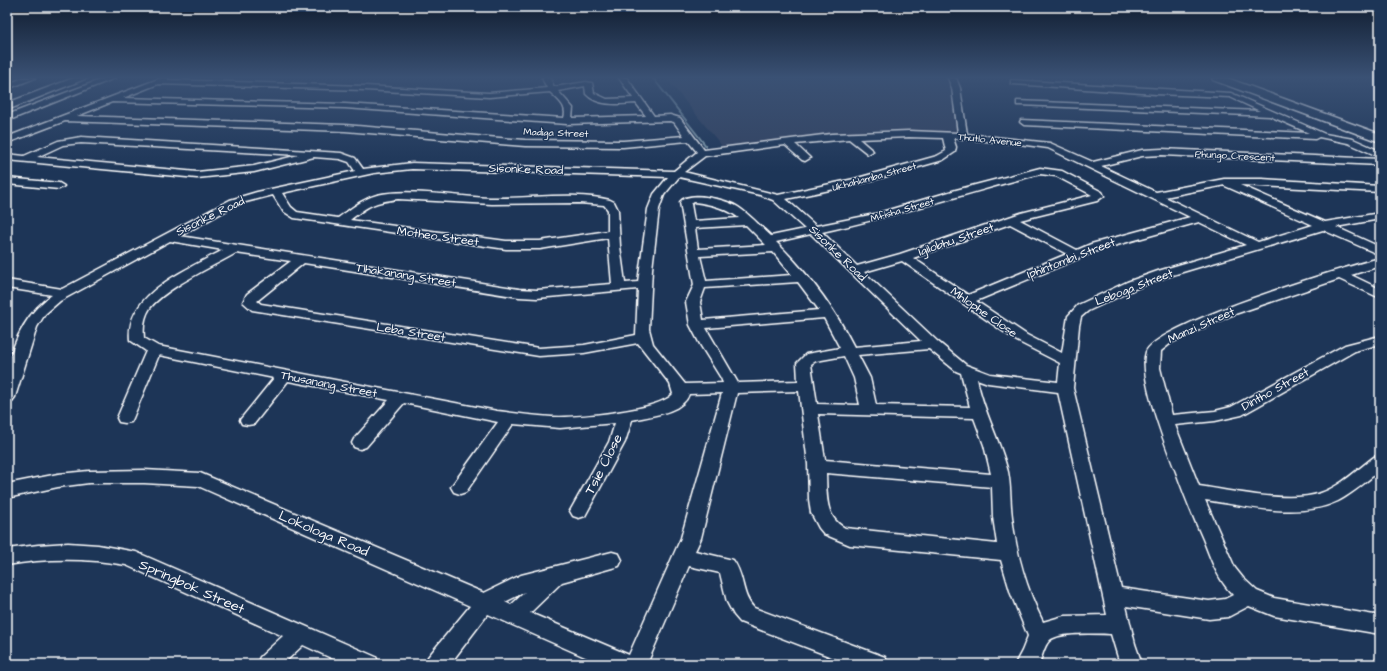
<svg xmlns="http://www.w3.org/2000/svg" width="1387" height="671" font-family="'Architects Daughter',sans-serif">
<style>
.built{fill:#334260}
.lines{fill:none;stroke-linecap:round;stroke-linejoin:round}
.stream{stroke:#8ba5b3;stroke-width:2}
.minor-casing{stroke:#fff;stroke-width:3}
.tertiary-casing{stroke:#fff;stroke-width:3}
.secondary-casing{stroke:#fff;stroke-width:3}
.minor{fill:#1d3557;fill-rule:evenodd}
.tertiary{fill:#1d3557;fill-rule:evenodd}
.secondary{fill:#1d3557;fill-rule:evenodd}
.labels{text-anchor:middle;stroke-width:3;stroke-linejoin:round;paint-order:stroke}
.far-street-label{font-size:10px;fill:#fff;stroke:#1d3557}
.street-label{font-size:12px;fill:#fff;stroke:#1d3557}
.near-street-label{font-size:14px;fill:#fff;stroke:#1d3557}
</style>
<rect width="100%" height="100%" fill="#1d3557"/>
<filter id="ink" filterUnits="userSpaceOnUse"><feTurbulence type="fractalNoise" baseFrequency=".025" numOctaves="2"/><feDisplacementMap in="SourceGraphic" scale="8" xChannelSelector="R" yChannelSelector="G"/><feConvolveMatrix kernelMatrix="1 2 1 2 8 2 1 2 1" color-interpolation-filters="sRGB"/></filter>
<g filter="url(#ink)">
<path class="built" d="M666,78H947L949,79L957,132L875,130L722,146Z"/>
<g class="lines">
<path class="stream" d="M653,78L706,146"/>
<defs>
<g id="minor">
<path d="M24,78H35L7,89V84Z"/>
<path d="M105,78H115L7,121V115Z"/>
<path d="M161,78H168V80L366,86L489,93L547,88L542,78H550L554,87L586,82L592,83L594,93L607,99L633,98L619,78H627L654,116L670,115L680,118L704,150L831,134L909,131L958,133L952,88L948,78H956L960,88L967,134L1050,143L1093,162L1142,150L1162,149L1380,159V165L1162,155L1142,156L1101,166L1156,192L1224,179H1262L1380,186V192L1240,185L1325,222L1380,213V219L1336,227L1380,247V255L1323,230L1166,277L1137,288L1088,311L1081,317L1079,326L1073,388L1121,588L1209,601L1225,599L1233,595C1217,579 1211,559 1203,539C1193,517 1184,494 1176,472C1166,447 1138,376 1146,352C1156,324 1345,267 1380,258V266L1351,275L1380,289V298L1339,279L1232,315L1171,343L1161,351L1160,368L1172,415L1215,411L1231,407L1345,345L1380,336V344L1355,351L1242,415L1215,421L1175,425L1199,486C1233,491 1289,504 1321,493C1341,486 1358,469 1374,457L1380,455V470C1367,481 1353,493 1338,501C1298,520 1247,506 1205,500L1235,568L1243,578L1257,591L1274,598L1380,616V634L1274,616L1249,606L1228,617L1209,619L1126,606L1135,644L1142,664H1120L1111,634C1098,634 1058,631 1049,641C1044,646 1042,657 1039,664H1015L1022,651L1028,636L1011,594L1001,560L850,545L824,534L819,528L811,513L809,499L808,464L799,391L737,393L701,538L695,551L733,560C745,576 741,595 754,608L885,657L888,664H850L740,622L734,615L727,602L720,573L689,566L647,664H601L488,614L450,664H425L428,657L470,606L198,486L144,483H89L58,487L7,498V484L58,474L89,471L144,470L200,473L484,593L521,575L612,552L619,554L622,560L619,566L562,582L530,613L629,655L681,538L722,393L689,394C683,413 649,416 632,420L625,442L585,516L579,518L573,516L570,511L609,442L615,423L560,428L513,424L466,492L460,494L454,492L451,487L498,422L404,403L366,447L360,449L354,447L352,443L354,439L389,400L288,381L254,424L248,425L242,424L240,420L274,378L159,355L133,418L131,422L125,423L119,422L117,418L146,351L130,340C125,293 189,269 223,250L170,241L60,301L45,314L37,327L15,397L12,401L7,402C7,392 5,381 7,371C13,341 27,312 52,295L7,288V280L62,289L230,200L257,192L355,171L349,162L340,159L314,157L254,172L197,178L7,160V154L24,156L58,141L81,137L341,153L355,158L363,169L412,163L674,171L697,152L688,141L623,147L525,146L345,131L65,121L7,143V137ZM158,84L366,90L489,97L550,92C558,100 568,106 564,118L345,104L123,98ZM585,86L586,94C598,107 620,104 636,103L646,116L572,118L573,108L558,91ZM112,102L345,108L567,124L670,121L674,122L684,136L623,141L525,140L345,125L77,116ZM909,137L943,138L946,151L937,156L854,179L778,195L684,172L705,156L785,145L802,160L805,161L810,158L795,144L849,139L868,154L873,151L859,139ZM953,138L1019,144L1048,148L1190,217L1091,244L1077,250L1020,220L1097,201L1104,196L1102,192L1062,171L1040,168L956,190L875,214L816,226L786,199L859,184L943,160L955,152L956,147ZM81,143L299,155L254,166L197,172L37,157L63,145ZM412,169L668,177L654,194L648,209L638,282L625,283L620,246L618,210L614,202L610,200C575,191 527,199 490,198C458,197 408,188 377,195C362,199 351,209 338,218L297,212L291,207L282,193L374,173ZM1040,174L1056,176L1092,195L1021,213L900,254L857,266L822,232C896,216 967,193 1040,174ZM679,177L760,195L773,200L805,229L771,236C760,226 750,215 738,207C728,200 689,190 680,202L694,285L686,302L690,325L701,346L721,378L723,383L685,384L653,344L649,329L652,269L659,209L664,195ZM1225,185V186L1313,225L1258,242L1165,197ZM273,195L283,211L294,218L506,249H540L608,238L612,284L537,290L519,289L180,236L238,204ZM398,199L492,204L579,203L604,205L608,210V231L540,241H506L350,220C369,205 374,202 398,199ZM694,202C711,204 726,208 739,218L694,221L691,204ZM1199,222L1246,245L1158,271L1127,282L1078,305L1068,316L1062,353L1027,335L976,301L1099,250ZM1010,224L1067,254L968,295L913,258ZM746,225L766,245L698,249L695,228ZM811,234L921,341L854,347C835,309 807,272 776,242ZM773,252L792,275L706,281L700,256ZM236,253L291,261L247,294L243,302L252,310L539,356L584,353L638,343L670,384L673,394C659,411 575,418 552,417C533,416 515,413 497,411L158,346L144,338C143,328 144,317 150,308C167,287 212,267 236,253ZM902,261L1017,341L1060,363L1058,382L990,374L966,365L937,341L864,272ZM304,263L519,297L537,298L638,289L636,335L584,345L539,348L261,304L257,301ZM798,282L819,310L703,320L700,302L705,288ZM824,318L840,348L806,354L797,363L798,381L738,383L706,328ZM929,349L956,371L961,373L970,407L876,405L870,378L858,355ZM844,356L854,378L860,405L817,404L811,364L816,361ZM977,379L988,383L1058,392L1107,615L1064,616L1043,622C1027,590 1016,553 1012,517C1010,502 1011,487 1008,472C1000,440 983,411 977,379ZM818,414L974,418L984,445L991,474L825,460ZM826,473L992,487L993,517L997,544L845,528C824,517 827,493 826,473ZM525,592L511,605L505,602Z"/>
<path d="M1011,80L1231,93L1325,134L1353,139L1380,151V157L1348,143L1319,137L1315,139L1024,125L1020,122L1021,120L1309,133L1270,116L1020,105H1017V101L1260,111L1230,97L1156,94L1014,84H1011Z"/>
<path d="M7,178L59,183L64,186L59,189L7,184Z"/>
<path d="M68,543L98,545L136,552L376,657L379,664H344L303,645L283,664H257L260,657L283,636L126,565C86,558 47,558 7,565V549L38,545Z"/>
</g>
<path id="tertiary" d="M74,78H87L7,110V103Z"/>
<path id="secondary" d="M1212,78H1227L1380,134V142L1213,80Z"/>
</defs>
<use href="#minor" class="minor-casing"/>
<use href="#tertiary" class="tertiary-casing"/>
<use href="#secondary" class="secondary-casing"/>
<use href="#minor" class="minor"/>
<use href="#tertiary" class="tertiary"/>
<use href="#secondary" class="secondary"/>
</g>
</g>
<linearGradient id="sky" x2="0" y2="1"><stop stop-color="#101d30"/><stop offset="0.45" stop-color="#3a5174"/><stop offset="1" stop-color="#3a5174" stop-opacity="0"/></linearGradient>
<rect width="1387" height="172" fill="url(#sky)"/>
<g class="labels">
<g class="far-street-label">
<text transform="translate(556 132) rotate(2)" y="4">Madiga Street</text>
<text transform="translate(990 139) rotate(6)" y="4">Thutlo Avenue</text>
<text transform="translate(1235 155) rotate(3)" y="4">Phungo Crescent</text>
<text transform="translate(874 176) rotate(-15)" y="4">Ukhahlamba Street</text>
<text transform="translate(902 209) rotate(-16)" y="4">Mfisha Street</text>
</g>
<g class="street-label">
<text transform="translate(526 169) rotate(2)" y="4">Sisonke Road</text>
<text transform="translate(210 216) rotate(-26)" y="4">Sisonke Road</text>
<text transform="translate(438 236) rotate(8)" y="4">Motheo Street</text>
<text transform="translate(956 239) rotate(-19)" y="4">Igilobhu Street</text>
<text transform="translate(838 253) rotate(44)" y="4">Sisonke Road</text>
<text transform="translate(1071 258) rotate(-21)" y="4">Iphintombi Street</text>
<text transform="translate(406 275) rotate(9)" y="4">Tlhakanang Street</text>
<text transform="translate(1134 287) rotate(-21)" y="4">Leboga Street</text>
<text transform="translate(984 312) rotate(35)" y="4">Mhlophe Close</text>
<text transform="translate(1201 325) rotate(-24)" y="4">Manzi Street</text>
<text transform="translate(411 332) rotate(9)" y="4">Leba Street</text>
<text transform="translate(329 384) rotate(11)" y="4">Thusanang Street</text>
<text transform="translate(1275 389) rotate(-29)" y="4">Dintho Street</text>
</g>
<g class="near-street-label">
<text transform="translate(603 464) rotate(-63)" y="5">Tsie Close</text>
<text transform="translate(324 533) rotate(23)" y="5">Lokologa Road</text>
<text transform="translate(192 586) rotate(24)" y="5">Springbok Street</text>
</g>
</g>
<rect width="1387" height="671" fill="none" stroke="#1d3557" stroke-width="24"/>
<rect x="12" y="12" width="1363" height="647" fill="none" stroke="#fff" stroke-width="1.5" filter="url(#ink)"/>
</svg>
